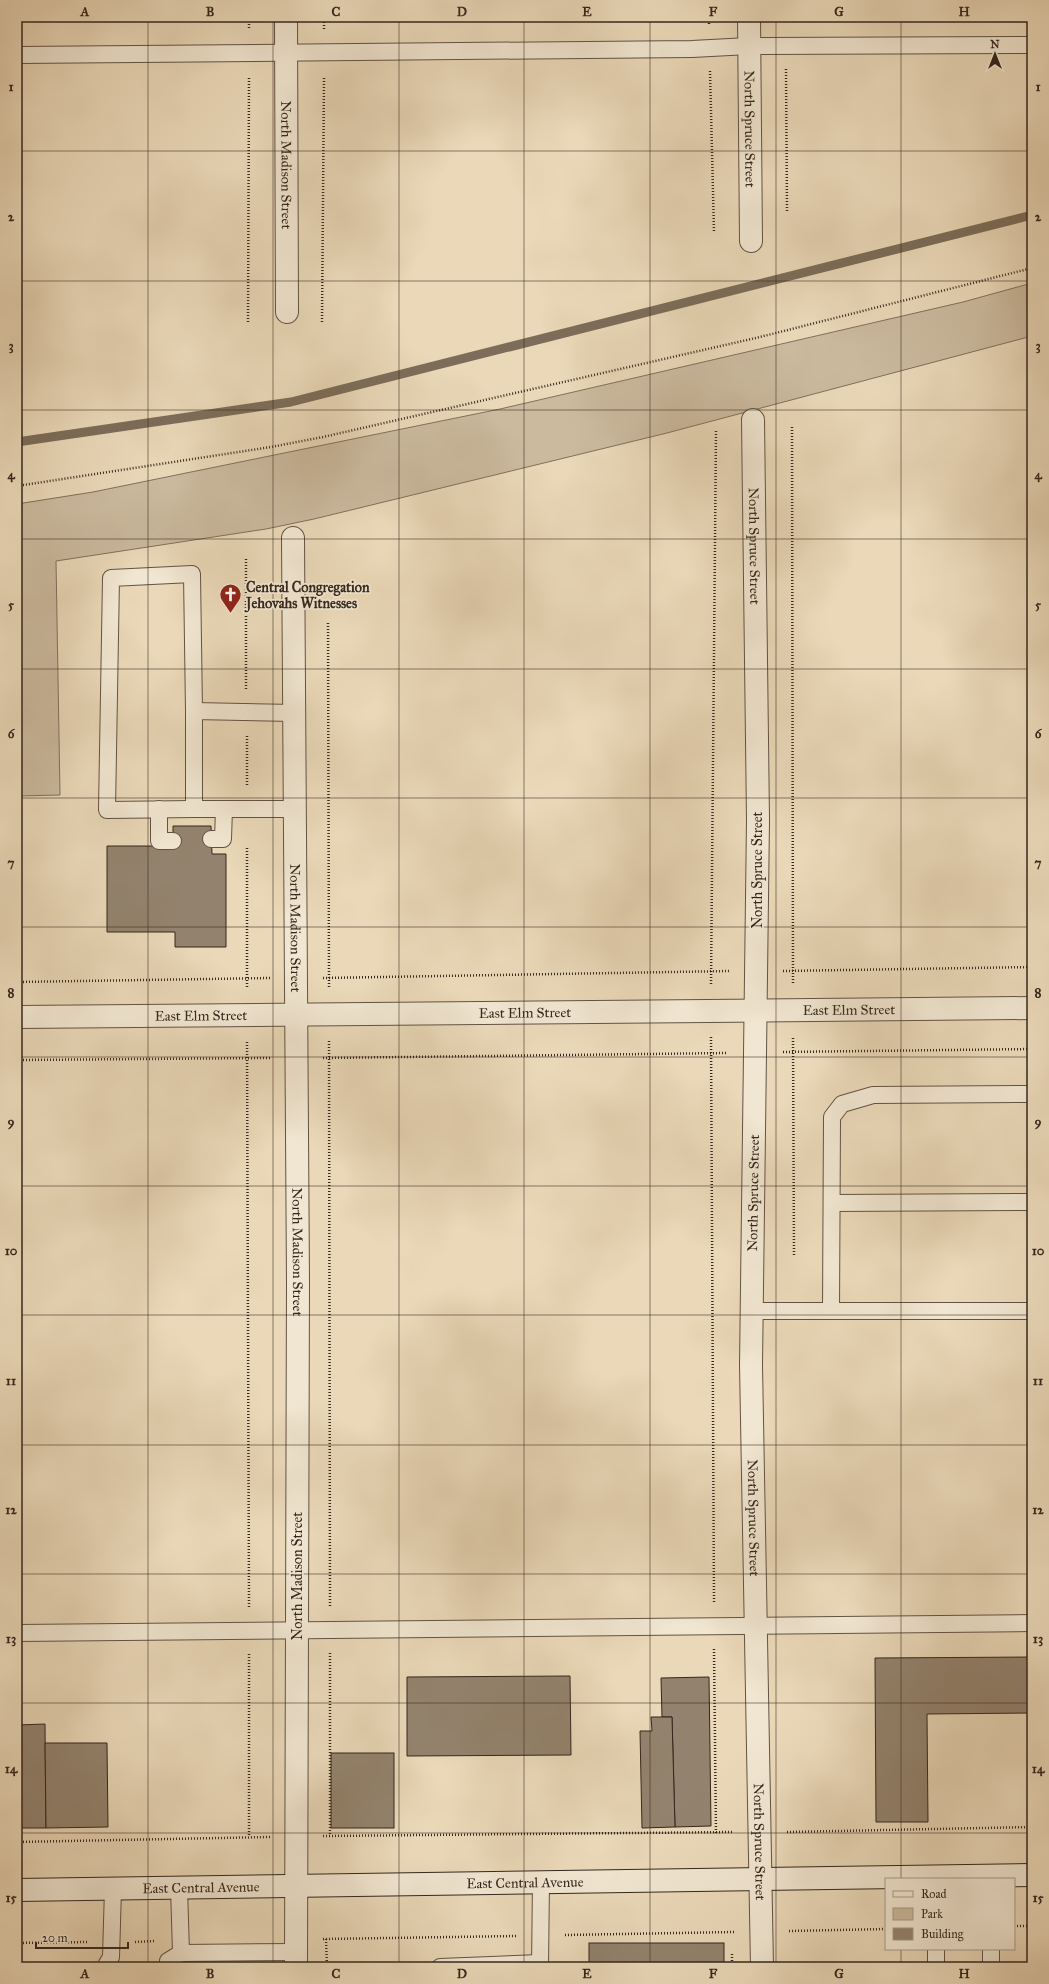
<svg xmlns="http://www.w3.org/2000/svg" width="1049" height="1984" font-family="'IM FELL Great Primer',serif">
<style>
.green{fill:#cbba9e;stroke:#80705e}
.lines{fill:none;stroke-linecap:round;stroke-linejoin:round}
.stream{stroke:#7c6d5a;stroke-width:9}
.building{fill:#93836e;stroke:#34271d}
.service-casing{stroke:#625344;stroke-width:18}
.minor-casing{stroke:#625344;stroke-width:24}
.secondary-casing{stroke:#34271d;stroke-width:24}
.path{stroke:#34271d;stroke-width:2.5;stroke-dasharray:1 2;stroke-linecap:butt}
.service{stroke:#f1e6d1;stroke-width:16}
.minor{stroke:#f1e6d1;stroke-width:22}
.secondary{stroke:#f1e6d1;stroke-width:22}
.grid{fill:none;stroke:#34271d;stroke-width:1;stroke-opacity:0.55}
.labels{text-anchor:middle;stroke-width:3.5;stroke-linejoin:round;paint-order:stroke}
.street-label{font-size:14px;fill:#34271d;stroke:#f1e6d1}
.poi-label{font-size:14px;font-weight:bold;fill:#34271d;stroke:#f1e6d1;text-anchor:start}
.neatline{fill:none;stroke:#34271d;stroke-width:1.5}
.grid-label{font-size:13px;text-anchor:middle;font-weight:bold;fill:#34271d}
</style>
<rect width="100%" height="100%" fill="#ead8b8"/>
<filter id="stains"><feTurbulence type="fractalNoise" baseFrequency=".005" numOctaves="4"/><feColorMatrix values="0 0 0 0 .2 0 0 0 0 .09 0 0 0 0 .02 0 0 0 .5 -.17"/></filter>
<radialGradient id="worn" r=".72"><stop offset=".6" stop-color="#630" stop-opacity="0"/><stop offset="1" stop-color="#630" stop-opacity=".3"/></radialGradient>
<path class="green" d="M1032,283V336L667,433L314,519L266,529L56,561L60,795L17,796V504L93,492L500,409L963,302Z"/>
<g class="lines">
<path class="stream" d="M17,442L291,402L1032,215"/>
</g>
<g class="building">
<path d="M173,826H211L212,854H226V947H175V932H107V846H173Z"/>
<path d="M1032,1657V1713L927,1714L928,1822H876L875,1658Z"/>
<path d="M570,1676L571,1755L407,1756V1677Z"/>
<path d="M709,1677L711,1826L675,1827L672,1717H662L661,1678Z"/>
<path d="M651,1717H672L675,1827L642,1828L640,1731H652Z"/>
<path d="M45,1724L46,1828H17V1725Z"/>
<path d="M45,1743H107L108,1827L46,1828Z"/>
<rect x="331" y="1753" width="63" height="75"/>
<rect x="589" y="1943" width="135" height="24"/>
</g>
<g class="lines">
<defs>
<g id="service">
<path d="M17,55L692,49L749,46L1032,45"/>
<path d="M295,713L194,711V809H295"/>
<path d="M159,809V841H173"/>
<path d="M194,809L107,810L111,578L192,574L194,711"/>
<path d="M211,839H223L224,809"/>
<path d="M832,1203L1032,1202"/>
<path d="M752,1311H1032"/>
<path d="M831,1311L832,1117L842,1104L873,1095L1032,1094"/>
<path d="M17,1633L1032,1623"/>
<path d="M179,1888L181,1953L296,1952"/>
<path d="M936,1949V1967"/>
<path d="M991,1949V1967"/>
<path d="M105,1967L111,1957L113,1889"/>
<path d="M168,1967V1961L181,1953"/>
<path d="M440,1967L540,1963"/>
<path d="M540,1967L541,1881"/>
</g>
<g id="minor">
<path id="s1" d="M286,17L287,312"/>
<path id="s2" d="M749,17L751,241"/>
<path id="s3" d="M753,420L758,820L751,1365L762,1967"/>
<path id="s4" d="M293,538L298,1283L296,1967"/>
<path id="s5" d="M17,1017L1032,1008"/>
</g>
<g id="secondary">
<path id="s6" d="M17,1890L1032,1875"/>
</g>
</defs>
<use href="#service" class="service-casing"/>
<use href="#minor" class="minor-casing"/>
<use href="#secondary" class="secondary-casing"/>
<g class="path">
<path d="M709,17V24"/>
<path d="M249,28V17"/>
<path d="M324,29V17"/>
<path d="M786,69L787,211"/>
<path d="M710,71L714,232"/>
<path d="M248,322L249,77"/>
<path d="M322,322L324,76"/>
<path d="M792,427L793,983"/>
<path d="M17,486L271,447L323,437L760,337L1032,268"/>
<path d="M246,559V689"/>
<path d="M328,623L329,988"/>
<path d="M247,736V785"/>
<path d="M247,848V989"/>
<path d="M783,971L1032,967"/>
<path d="M323,978L730,971"/>
<path d="M17,982L270,978"/>
<path d="M711,984L716,431"/>
<path d="M711,1037L714,1602"/>
<path d="M793,1038L794,1256"/>
<path d="M329,1041L330,1606"/>
<path d="M247,1042L249,1607"/>
<path d="M783,1052L1032,1049"/>
<path d="M323,1058L728,1053"/>
<path d="M17,1060L270,1058"/>
<path d="M714,1649L716,1833"/>
<path d="M330,1653V1836"/>
<path d="M249,1654V1837"/>
<path d="M787,1832L1032,1827"/>
<path d="M323,1836L734,1832"/>
<path d="M17,1842L270,1837"/>
<path d="M1014,1926H1032"/>
<path d="M789,1931L886,1929"/>
<path d="M565,1935L734,1932"/>
<path d="M323,1939L516,1936"/>
<path d="M326,1939L327,1967"/>
<path d="M135,1942L154,1941"/>
<path d="M17,1943L88,1942"/>
<path d="M732,1967V1954"/>
</g>
<use href="#service" class="service"/>
<use href="#minor" class="minor"/>
<use href="#secondary" class="secondary"/>
</g>
<path class="grid" d="M148,17V1967M273,17V1967M399,17V1967M524,17V1967M650,17V1967M776,17V1967M901,17V1879M17,151H1032M17,281H1032M17,410H1032M17,539H1032M17,669H1032M17,798H1032M17,927H1032M17,1057H1032M17,1186H1032M17,1315H1032M17,1445H1032M17,1574H1032M17,1703H1032M17,1833H1032M901,1949V1967"/>
<defs>
<symbol id="church-pin" viewBox="-11 -11 22 30"><path d="M0 17L-7.5 6A9.5 9.5 0 1 1 7.5 6Z" fill="#8f2418" stroke="#f1e6d1"/><path d="M-1.2-6h2.4v3.5h3.3v2.4h-3.3V6h-2.4V-.1h-3.3v-2.4h3.3Z" fill="#fff"/></symbol>
</defs>
<g fill-rule="evenodd">
<use href="#church-pin" x="218" y="582" width="25" height="34"/>
</g>
<g class="labels">
<g class="street-label">
<text dy="5" stroke="none"><textPath href="#s2" startOffset="112">North Spruce Street</textPath></text>
<text dy="5" stroke="none"><textPath href="#s1" startOffset="148">North Madison Street</textPath></text>
<text dy="5" stroke="none"><textPath href="#s3" startOffset="126">North Spruce Street</textPath></text>
<text transform="translate(757 870) rotate(-90)" y="5">North Spruce Street</text>
<text dy="5" stroke="none"><textPath href="#s4" startOffset="390">North Madison Street</textPath></text>
<text dy="5" stroke="none"><textPath href="#s5" startOffset="832">East Elm Street</textPath></text>
<text dy="5" stroke="none"><textPath href="#s5" startOffset="508">East Elm Street</textPath></text>
<text dy="5" stroke="none"><textPath href="#s5" startOffset="184">East Elm Street</textPath></text>
<text transform="translate(753 1193) rotate(-89)" y="5">North Spruce Street</text>
<text dy="5" stroke="none"><textPath href="#s4" startOffset="714">North Madison Street</textPath></text>
<text dy="5" stroke="none"><textPath href="#s3" startOffset="1098">North Spruce Street</textPath></text>
<text transform="translate(297 1576) rotate(-90)" y="5">North Madison Street</text>
<text dy="5" stroke="none"><textPath href="#s3" startOffset="1422">North Spruce Street</textPath></text>
<text dy="5" stroke="none"><textPath href="#s6" startOffset="508">East Central Avenue</textPath></text>
<text dy="5" stroke="none"><textPath href="#s6" startOffset="184">East Central Avenue</textPath></text>
</g>
<g class="poi-label">
<text x="246" y="592">Central Congregation<tspan x="246" dy="16">Jehovahs Witnesses</tspan></text>
</g>
</g>
<rect width="1049" height="1984" fill="none" stroke="#ead8b8" stroke-width="44"/>
<rect x="885" y="1878" width="130" height="72" fill="#f1e6d1" stroke="#a59a89"/>
<rect x="893" y="1891" width="20" height="6" fill="#f1e6d1" stroke="#a59a89"/>
<text x="921" y="1898" font-size="12" fill="#34271d">Road</text>
<rect x="893" y="1908" width="20" height="12" fill="#cbba9e" stroke="#a59a89"/>
<text x="921" y="1918" font-size="12" fill="#34271d">Park</text>
<rect x="893" y="1928" width="20" height="12" fill="#93836e" stroke="#a59a89"/>
<text x="921" y="1938" font-size="12" fill="#34271d">Building</text>
<g transform="translate(995 54)" stroke="#f1e6d1" stroke-width="3" paint-order="stroke">
<path d="M0-3L7 15L0 10L-7 15Z" fill="#34271d"/>
<text y="-6" font-size="11" font-weight="bold" text-anchor="middle" fill="#34271d">N</text>
</g>
<path d="M36 1942v6h92v-6" fill="none" stroke="#34271d" stroke-width="2"/>
<text x="42" y="1942" font-size="12" fill="#34271d" stroke="#f1e6d1" stroke-width="3" paint-order="stroke">20 m</text>
<rect x="22" y="22" width="1005" height="1940" class="neatline"/>
<g class="grid-label">
<text x="85" y="16">A</text>
<text x="210" y="16">B</text>
<text x="336" y="16">C</text>
<text x="462" y="16">D</text>
<text x="587" y="16">E</text>
<text x="713" y="16">F</text>
<text x="839" y="16">G</text>
<text x="964" y="16">H</text>
<text x="11" y="91">1</text>
<text x="1038" y="91">1</text>
<text x="11" y="221">2</text>
<text x="1038" y="221">2</text>
<text x="11" y="350">3</text>
<text x="1038" y="350">3</text>
<text x="11" y="479">4</text>
<text x="1038" y="479">4</text>
<text x="11" y="609">5</text>
<text x="1038" y="609">5</text>
<text x="11" y="738">6</text>
<text x="1038" y="738">6</text>
<text x="11" y="867">7</text>
<text x="1038" y="867">7</text>
<text x="11" y="997">8</text>
<text x="1038" y="997">8</text>
<text x="11" y="1126">9</text>
<text x="1038" y="1126">9</text>
<text x="11" y="1255">10</text>
<text x="1038" y="1255">10</text>
<text x="11" y="1385">11</text>
<text x="1038" y="1385">11</text>
<text x="11" y="1514">12</text>
<text x="1038" y="1514">12</text>
<text x="11" y="1643">13</text>
<text x="1038" y="1643">13</text>
<text x="11" y="1773">14</text>
<text x="1038" y="1773">14</text>
<text x="11" y="1902">15</text>
<text x="1038" y="1902">15</text>
<text x="85" y="1978">A</text>
<text x="210" y="1978">B</text>
<text x="336" y="1978">C</text>
<text x="462" y="1978">D</text>
<text x="587" y="1978">E</text>
<text x="713" y="1978">F</text>
<text x="839" y="1978">G</text>
<text x="964" y="1978">H</text>
</g>
<rect width="100%" height="100%" filter="url(#stains)"/>
<rect width="100%" height="100%" fill="url(#worn)"/>
</svg>
